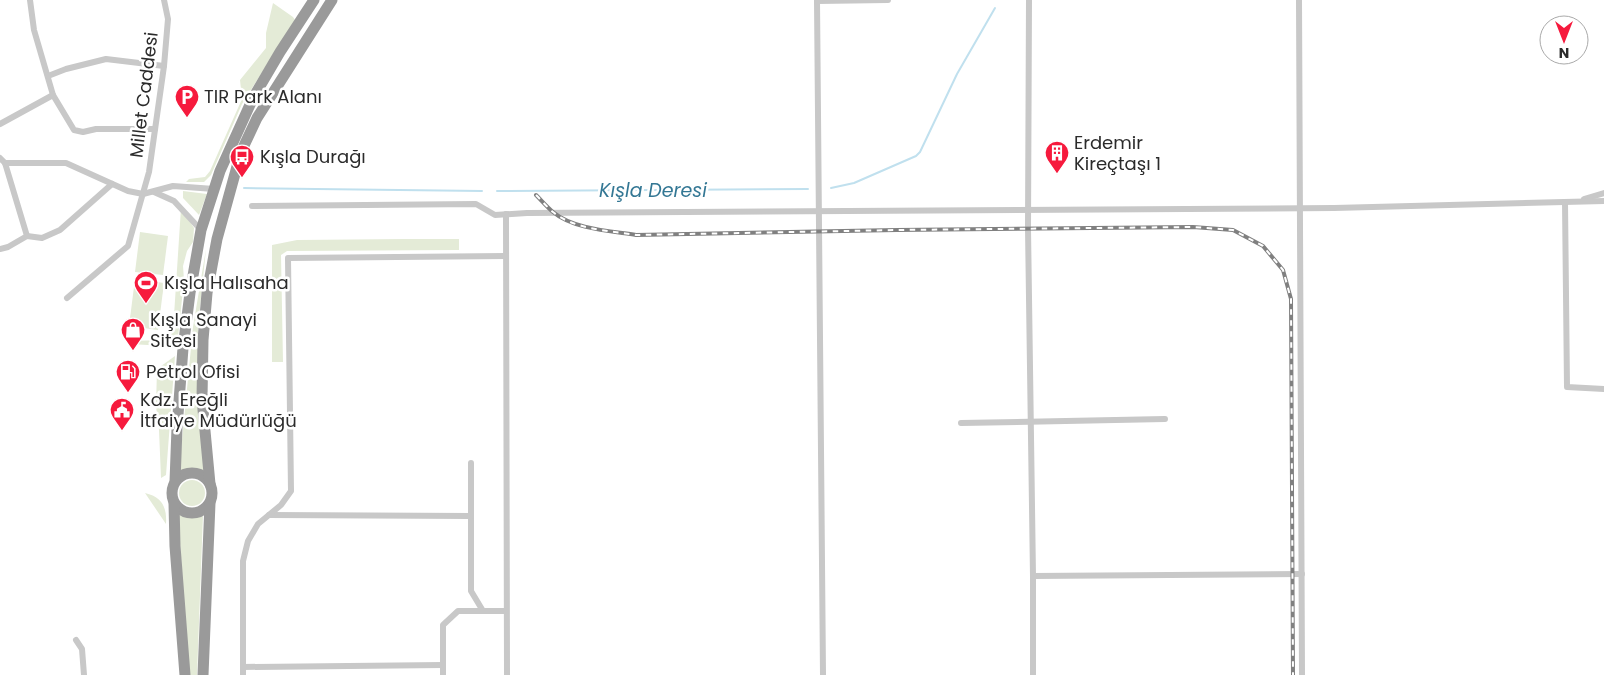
<svg xmlns="http://www.w3.org/2000/svg" width="1604" height="675" font-family="Poppins,sans-serif">
<style>
.green{fill:#e4ebd7}
.lines{fill:none;stroke-linecap:round;stroke-linejoin:round}
.stream{stroke:#c0e0ee;stroke-width:2}
.minor{stroke:#c8c8c8;stroke-width:6}
.trunk{stroke:#9a9a9a;stroke-width:11}
.rail-casing{stroke:#808080;stroke-width:4}
.rail{stroke:#fff;stroke-width:2;stroke-dasharray:5.5;stroke-linecap:butt}
.labels{text-anchor:middle;stroke-width:5;stroke-linejoin:round;paint-order:stroke}
.street-label{font-size:18px;fill:#2b2b2b;stroke:#fff}
.poi-label{font-size:18px;fill:#2b2b2b;stroke:#fff;text-anchor:start}
.water-label{font-size:19px;font-style:italic;fill:#337794;stroke:#fff}
</style>
<rect width="100%" height="100%" fill="#fff"/>
<g class="green">
<path d="M273,3L293,17L295,20L242,104L211,175L204,182H186L189,179L205,177L210,171L242,99L240,80L266,48V33Z"/>
<path d="M183,191L207,194L199,215L183,198Z"/>
<path d="M181,208L194,228L193,242L187,251L183,266L184,280L178,337L175,344L165,346L130,344L128,341L168,340L173,331Z"/>
<path d="M140,232L168,236L163,275L135,272Z"/>
<path d="M405,239H459V250L287,251L281,255L283,362H272V245L297,240Z"/>
<path d="M206,249L198,327L200,411L204,471L188,469L179,471L193,327Z"/>
<path d="M135,279L164,283L158,330L129,326Z"/>
<path d="M175,356L166,475L161,478L159,430L156,406L157,369Z"/>
<circle cx="192" cy="493" r="13"/>
<path d="M145,493C162,497 167,507 166,524Z"/>
<path d="M178,514L191,518L203,515L197,675H189Z"/>
</g>
<g class="lines">
<g class="stream">
<path d="M244,188L482,191"/>
<path d="M831,188L854,183L916,156L920,152L957,74L995,8"/>
<path d="M497,191L808,189"/>
</g>
<g class="minor">
<path d="M30,0L34,30L53,95L74,130L83,132L96,129H155"/>
<path d="M1029,0L1028,228L1033,576L1302,574"/>
<path d="M1299,0L1302,675"/>
<path d="M48,76L66,69L106,59L164,66"/>
<path d="M0,124L53,95"/>
<path d="M0,158L5,163L27,236L8,247L0,249"/>
<path d="M5,163H66L128,191L143,194L173,186L214,189"/>
<path d="M154,192L174,201L201,230"/>
<path d="M1584,199L1604,193"/>
<path d="M1565,202L1567,387L1604,389"/>
<path d="M252,206L476,204L495,215L527,213L1334,208L1604,201"/>
<path d="M506,214L507,675"/>
<path d="M27,236L42,238L60,230L112,184"/>
<path d="M67,298L128,246L149,172L164,66L168,19L164,0"/>
<path d="M961,423L1165,419"/>
<path d="M471,463V591L483,611H506"/>
<path d="M269,515L470,516"/>
<path d="M1033,576V675"/>
<path d="M76,640L82,649L84,675"/>
<path d="M243,667L443,665"/>
<path d="M243,675V561L248,541L258,524L281,505L291,491L288,258L506,256"/>
<path d="M443,675V625L458,611H483"/>
<path d="M823,675L817,1L888,0"/>
</g>
<g class="trunk">
<circle cx="192" cy="493" r="20"/>
<path d="M175,482L177,428L183,348L190,293L201,230L220,171L253,98L280,52L314,0"/>
<path d="M210,484L202,399L203,340L207,293L217,239L241,152L257,118L332,0"/>
<path d="M174,503L175,546L185,675"/>
<path d="M203,675L210,503"/>
</g>
<defs>
<path id="rail" d="M536,195C542,201 547,207 553,212C573,229 610,231 636,235L897,230L1193,227L1233,230L1263,246L1283,270L1291,299L1293,675"/>
</defs>
<use href="#rail" class="rail-casing"/>
<use href="#rail" class="rail"/>
</g>
<defs>
<symbol id="parking-pin" viewBox="-11 -11 22 30"><path d="M0 17L-7.5 6A9.5 9.5 0 1 1 7.5 6Z" fill="#f61a3d" stroke="#fff"/><path d="M-3.5-5.5H1a3.5 3.5 0 0 1 0 7H-1V5.5H-3.5ZM-1-3.4V-.6H.8a1.4 1.4 0 0 0 0-2.8Z" fill="#fff"/></symbol>
<symbol id="building-pin" viewBox="-11 -11 22 30"><path d="M0 17L-7.5 6A9.5 9.5 0 1 1 7.5 6Z" fill="#f61a3d" stroke="#fff"/><path d="M-4-6H4V6H1V3H-1V6H-4ZM-2.5-4.3h1.7v1.8h-1.7ZM.8-4.3h1.7v1.8H.8ZM-2.5-1h1.7V.8h-1.7ZM.8-1h1.7V.8H.8Z" fill="#fff"/></symbol>
<symbol id="bus-pin" viewBox="-11 -11 22 30"><path d="M0 17L-7.5 6A9.5 9.5 0 1 1 7.5 6Z" fill="#f61a3d" stroke="#fff"/><path d="M-5-6H5V4H4V6H2V4H-2V6H-4V4H-5ZM-3.5-4V0h7V-4ZM-3.5 1.2v1.5H-2V1.2ZM2 1.2v1.5H3.5V1.2Z" fill="#fff"/></symbol>
<symbol id="stadium-pin" viewBox="-11 -11 22 30"><path d="M0 17L-7.5 6A9.5 9.5 0 1 1 7.5 6Z" fill="#f61a3d" stroke="#fff"/><path d="M0-5a6.5 5 0 1 0 0 10a6.5 5 0 1 0 0-10ZM-3.5-1.8h7v3.6h-7Z" fill="#fff"/></symbol>
<symbol id="shop-pin" viewBox="-11 -11 22 30"><path d="M0 17L-7.5 6A9.5 9.5 0 1 1 7.5 6Z" fill="#f61a3d" stroke="#fff"/><path d="M-5-2.5h2.3a2.7 3.5 0 0 1 5.4 0H5L5.5 6h-11ZM-1.5-2.5h3a1.5 2.3 0 0 0-3 0Z" fill="#fff"/></symbol>
<symbol id="fuel-pin" viewBox="-11 -11 22 30"><path d="M0 17L-7.5 6A9.5 9.5 0 1 1 7.5 6Z" fill="#f61a3d" stroke="#fff"/><path d="M-5.5-6h7V0h2V4h1.3V-2.5L3-4.5l.8-.8L6-3V5H2.5V1h-1V6h-7ZM-4.2-4.7v3.2H.2V-4.7Z" fill="#fff"/></symbol>
<symbol id="civic-pin" viewBox="-11 -11 22 30"><path d="M0 17L-7.5 6A9.5 9.5 0 1 1 7.5 6Z" fill="#f61a3d" stroke="#fff"/><path d="M-.6-6.5H3V-4.5H.6V-3L4-1V1h2V6H-6V1h2V-1L-.6-3ZM-1.2 2.5V6h2.4V2.5Z" fill="#fff"/></symbol>
</defs>
<g fill-rule="evenodd">
<use href="#parking-pin" x="173" y="83" width="28" height="38"/>
<use href="#building-pin" x="1043" y="139" width="28" height="38"/>
<use href="#bus-pin" x="228" y="143" width="28" height="38"/>
<use href="#stadium-pin" x="132" y="269" width="28" height="38"/>
<use href="#shop-pin" x="119" y="316" width="28" height="38"/>
<use href="#fuel-pin" x="114" y="358" width="28" height="38"/>
<use href="#civic-pin" x="108" y="396" width="28" height="38"/>
</g>
<g class="labels">
<g class="street-label">
<text transform="translate(144 95) rotate(-83)" y="6">Millet Caddesi</text>
</g>
<g class="poi-label">
<text x="204" y="103">TIR Park Alanı</text>
<text x="1074" y="149">Erdemir<tspan x="1074" dy="21">Kireçtaşı 1</tspan></text>
<text x="260" y="163">Kışla Durağı</text>
<text x="164" y="289">Kışla Halısaha</text>
<text x="150" y="326">Kışla Sanayi<tspan x="150" dy="21">Sitesi</tspan></text>
<text x="146" y="378">Petrol Ofisi</text>
<text x="140" y="406">Kdz. Ereğli<tspan x="140" dy="21">İtfaiye Müdürlüğü</tspan></text>
</g>
<g class="water-label">
<text x="653" y="197">Kışla Deresi</text>
</g>
</g>
<g transform="translate(1564 40) rotate(180)"><circle r="24" fill="#ffffff" stroke="#aaaaaa"/>
<path d="M0-4L9 19L0 12L-9 19Z" fill="#f61a3d"/>
<text y="-8" font-size="14" font-weight="bold" text-anchor="middle" fill="#2b2b2b">N</text>
</g>
</svg>
